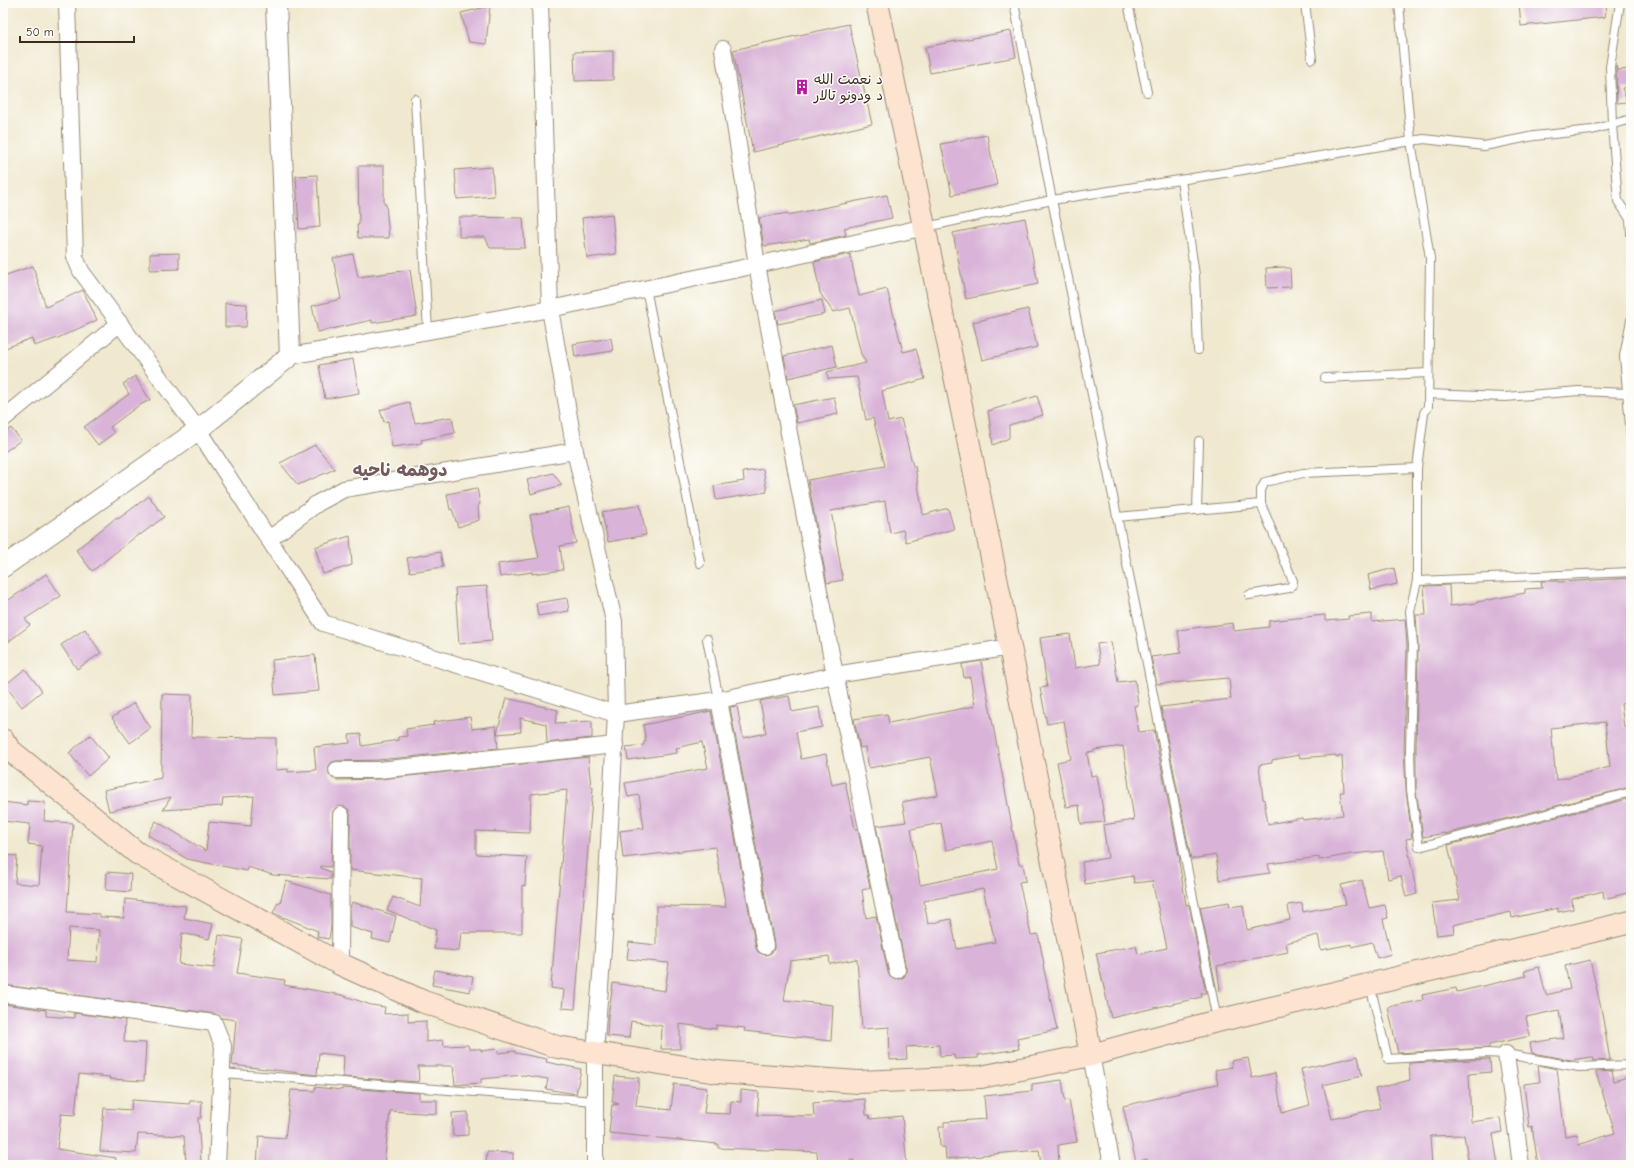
<svg xmlns="http://www.w3.org/2000/svg" width="1634" height="1168" font-family="'Comic Neue','Playpen Sans Arabic',sans-serif">
<style>
.building{fill:#d9b3d8;fill-rule:evenodd}
.lines{fill:none;stroke-linecap:round;stroke-linejoin:round}
.service-casing{stroke:#968a77;stroke-width:10}
.minor-casing{stroke:#968a77;stroke-width:18}
.tertiary-casing{stroke:#968a77;stroke-width:22}
.secondary-casing{stroke:#968a77;stroke-width:24}
.service{stroke:#fff;stroke-width:8}
.minor{stroke:#fff;stroke-width:16}
.tertiary{stroke:#fff;stroke-width:20}
.secondary{stroke:#fde4d1;stroke-width:22}
.labels{text-anchor:middle;stroke-width:3;stroke-linejoin:round;paint-order:stroke}
.poi-label{font-size:14px;fill:#3b2a1e;stroke:#fdfcf7;text-anchor:start}
.district-label{font-size:18px;font-weight:bold;fill:#725a5f;stroke:#fdfcf7}
</style>
<rect width="100%" height="100%" fill="#fdfcf7"/>
<filter id="ink" filterUnits="userSpaceOnUse"><feTurbulence type="fractalNoise" baseFrequency=".025" numOctaves="2"/><feDisplacementMap in="SourceGraphic" scale="8" xChannelSelector="R" yChannelSelector="G"/><feConvolveMatrix kernelMatrix="1 2 1 2 8 2 1 2 1" color-interpolation-filters="sRGB"/></filter>
<filter id="wash" filterUnits="userSpaceOnUse"><feTurbulence type="fractalNoise" baseFrequency=".012" numOctaves="4" result="noise"/><feDisplacementMap in="SourceGraphic" scale="16" xChannelSelector="R" yChannelSelector="G"/><feGaussianBlur stdDeviation="0.9" result="paint"/><feColorMatrix in="noise" values="0 0 0 0 0 0 0 0 0 0 0 0 0 0 0 0 0 1.4 0 .05"/><feComposite in="paint" operator="in"/></filter>
<g filter="url(#wash)">
<rect width="100%" height="100%" fill="#f0e9d0"/>
<g id="blocks">
<g class="building">
<path d="M1519,3H1607L1605,17L1521,26Z"/>
<path d="M490,6L486,44L469,42L461,13Z"/>
<path d="M849,24L872,124L753,152L733,50Z"/>
<path d="M1011,31L1016,57L930,73L925,47Z"/>
<path d="M613,51V80L575,81L574,52Z"/>
<path d="M1616,65L1617,70L1631,69V87L1622,88L1627,102L1617,103Z"/>
<path d="M987,135L997,185L952,195L941,144Z"/>
<path d="M358,166H384V204H386L389,238H358L357,225H359Z"/>
<path d="M492,167L494,196L457,199L455,170Z"/>
<path d="M317,175L320,227L299,229L296,176Z"/>
<path d="M887,195L892,218L844,228L846,235L810,243L809,239L764,246L759,218L788,213V215Z"/>
<path d="M612,214L616,254L587,258L582,218Z"/>
<path d="M459,217L523,218L525,248H490L485,237H459Z"/>
<path d="M1025,218L1038,284L966,299L953,233Z"/>
<path d="M179,253V269L150,270V254Z"/>
<path d="M353,254L358,277L410,270L417,316L372,323V320L318,332L312,306L341,299L333,258Z"/>
<path d="M850,254L859,296L887,289L903,352L916,349L925,379L882,391L888,422L901,419L913,466H915L923,515L948,508L954,529L906,542L903,530L890,533L885,501L831,511L843,580L827,583L808,480L885,466L873,418L866,420L857,377L828,379L827,372L866,363L861,354L850,308L833,312L820,293L814,262Z"/>
<path d="M33,266L46,307L83,290L97,320L58,338L34,346L32,338L3,349V276Z"/>
<path d="M1285,267L1286,268H1290L1291,287L1267,288L1266,268Z"/>
<path d="M822,300L825,314L778,324L775,311Z"/>
<path d="M225,303L247,304L246,327H225Z"/>
<path d="M1028,309L1037,347L982,360L973,322Z"/>
<path d="M611,338L613,351L575,357L573,344Z"/>
<path d="M832,345L837,367L788,378L784,356Z"/>
<path d="M353,359L359,393L325,399L319,365Z"/>
<path d="M135,376L150,400L138,406L110,427L114,433L98,445L84,427L129,394L123,384Z"/>
<path d="M1037,396L1043,415L1009,425V438L993,445L988,411Z"/>
<path d="M834,397L838,414L797,423L793,405Z"/>
<path d="M409,402L415,423L452,417L455,433L421,440L422,443L392,447L388,421L384,422L380,410Z"/>
<path d="M11,428L21,440L3,453V434Z"/>
<path d="M315,445L335,469L298,485L280,463Z"/>
<path d="M763,469L767,492L716,500L714,486L744,481L743,472Z"/>
<path d="M553,473L562,485L531,494L527,480Z"/>
<path d="M477,488L480,504L478,505L479,520L458,527L452,509L450,510L447,494Z"/>
<path d="M149,496L164,517L140,535L139,534L92,571L76,550L117,517L118,519Z"/>
<path d="M640,505L646,535L608,542L602,512Z"/>
<path d="M569,507L576,543L560,546L563,570L532,574V572L500,577L498,564L539,558L530,515Z"/>
<path d="M350,536L352,565L323,574L315,547Z"/>
<path d="M440,552L443,567L410,572L407,558Z"/>
<path d="M1394,568L1397,584L1371,590L1368,575Z"/>
<path d="M46,574L61,596L25,619L30,625L3,646V604Z"/>
<path d="M1631,578V702L1621,704L1624,727H1631V787L1445,834V833L1423,837L1416,790V749L1418,645L1416,615H1426L1424,586L1449,585L1450,606L1477,603V602L1525,593V589L1542,588L1541,581H1558V582ZM1605,722L1610,767L1556,780L1551,728Z"/>
<path d="M487,586L492,641L459,644L455,588Z"/>
<path d="M567,598L569,611L538,616L536,603Z"/>
<path d="M1372,614V622L1405,619L1407,645L1404,749L1406,790L1412,838L1406,839L1417,894L1406,897L1401,876L1388,879L1383,851L1352,854L1319,860V857L1268,864L1270,873L1219,880L1216,855L1191,859L1161,707L1231,699L1229,678L1157,684L1151,657L1181,653L1178,630L1233,623L1234,631L1269,627V621L1325,615V621L1349,619L1348,616ZM1299,755L1300,758L1336,755V757L1342,756L1344,792H1340L1343,815L1303,820L1302,818L1268,824L1264,799H1263L1259,765L1272,763V760Z"/>
<path d="M85,629L101,653L77,669L61,645Z"/>
<path d="M1070,634L1075,668L1100,664L1097,644L1111,642L1118,682L1135,680L1138,705L1134,706L1139,732L1154,730L1180,861H1179L1186,905L1189,904L1206,993H1201L1202,997L1111,1018L1096,953L1136,946L1138,954L1167,948L1152,881L1134,883L1133,876L1085,884L1082,862L1108,858L1103,825L1134,820L1123,746L1094,750V752L1087,753L1091,776L1097,775L1105,822L1081,824L1079,805L1066,807L1057,762L1071,759L1064,721L1047,724L1040,688L1047,687L1040,638Z"/>
<path d="M315,655L319,691L275,695L272,660Z"/>
<path d="M981,661L1019,864H1023L1026,881L1019,882L1031,935L1038,934L1044,964L1043,965L1057,1030L1017,1038L1019,1049L978,1055V1058L955,1059L954,1055L940,1056L939,1045L906,1047L907,1059L890,1060L889,1027L862,1029L857,959L830,964L829,956L790,961L784,1000L833,1005L831,1041L744,1031L745,1028L716,1025V1029L680,1024V1049H661L662,1026L631,1021L629,1038L607,1036L608,1017L613,983L665,991L669,963L627,959L629,942L656,945V906L726,907L715,847L623,858L620,831L644,828L639,795L628,797L625,783L708,768L702,742L676,748L677,753L628,760L626,747L644,745V742L646,741L643,725L711,711L756,948L758,952L766,955L771,953L774,949V944L730,707L737,706L743,738L766,733L760,701L789,696L792,712L819,707L822,727L796,732L801,759L826,754L832,785L845,782L855,829H858L870,888L862,890L866,918L876,916L888,972L890,977L899,979L904,977L906,973V968L876,826L906,822L902,802L938,795L930,757L869,768L865,747L860,748L854,719L887,714L889,723L975,706L970,677L964,678L962,664ZM941,823L946,850L992,841L998,869L920,885L911,829ZM983,889L995,942L957,949L951,919L928,924L924,901Z"/>
<path d="M25,669L42,691L22,707L5,685Z"/>
<path d="M162,694L192,695L191,737L276,738V770L288,769V772L316,770L314,747L350,743L349,735L361,734L362,746L398,740V737L407,736L406,729L434,725L433,722L470,717L472,729L496,726L498,748L378,760L337,761L332,762L329,766V774L332,778L337,780L380,779L588,757L591,787H593L575,1009L562,1008L564,990L551,988L567,790L531,794L530,833L476,831V854L527,857L525,886L522,885V933H461L459,951L434,949L436,930L387,910L393,897L420,907L422,878L350,870V815L349,810L345,807H337L333,811L331,867L321,866V868L331,872V879L273,875L248,867L247,871L187,859L148,835L156,821L206,851L209,822L251,826L254,796L223,798L222,806L163,810L171,797L109,811L104,790L161,778Z"/>
<path d="M506,698L558,710L555,723L592,721V738L547,743L546,724L520,718L521,732L497,734Z"/>
<path d="M134,703L151,728L130,743L112,718Z"/>
<path d="M90,735L109,758L88,776L69,753Z"/>
<path d="M1631,798V892L1604,899L1603,891L1572,899L1573,909L1558,912V908L1512,918L1511,912L1453,925L1454,933L1437,935L1432,903L1460,900L1448,845Z"/>
<path d="M27,801L45,802L44,821L73,823L67,912L100,914V917L124,918L125,899L186,906L184,918L213,924L209,939L182,933L179,964L214,968L219,935L243,939L237,973L285,980L284,985L342,995L371,1005L385,1007L384,1014L408,1013V1022L426,1021V1042L443,1040L444,1046L468,1045L469,1049H481V1051L497,1049L498,1053L515,1051V1053L547,1059L546,1062L581,1069L576,1094L546,1089L548,1079L523,1075L481,1079V1083L455,1085L453,1066H418L419,1082L343,1077L344,1056L319,1053L317,1075L232,1065L236,1020L222,1018L215,1014L3,985V855L17,856L15,883L39,885L42,846L28,844L30,824L3,821V802L27,805ZM69,928L99,930L97,962L67,960Z"/>
<path d="M107,872L131,874L130,892L106,890Z"/>
<path d="M1362,880L1369,908L1385,905L1388,918L1383,919L1391,954L1377,958L1372,942L1352,947V944L1321,950L1318,935L1286,943L1288,952L1217,966L1220,990L1217,991L1200,907L1229,902L1230,907L1243,905L1247,930L1290,920L1288,905L1302,903L1303,912L1346,904L1341,885Z"/>
<path d="M286,881L331,895V926L329,939L317,937L318,931L273,913L278,902L280,903Z"/>
<path d="M352,902L396,916L390,943L372,939L373,934L350,927V908Z"/>
<path d="M1590,960L1601,1008L1610,1060L1594,1061L1593,1057L1571,1060L1532,1053L1530,1043L1563,1038L1559,1010L1526,1017L1530,1036L1489,1045V1048L1398,1053L1388,1007L1423,1000L1422,995L1456,988L1457,992L1526,976L1524,971L1539,967L1546,995L1570,989L1565,966Z"/>
<path d="M435,970L473,977L470,992L432,985Z"/>
<path d="M3,1004L46,1010V1016L74,1018V1013L125,1020L124,1042L146,1043L144,1081L109,1079L110,1077L79,1074L75,1115L61,1114L57,1149L116,1158L115,1165H3Z"/>
<path d="M1358,1056L1362,1076L1323,1085L1332,1119L1380,1108L1375,1089L1410,1080L1409,1063L1490,1059L1491,1072L1469,1074L1471,1122L1500,1118L1502,1132L1493,1134L1498,1165H1469L1464,1135L1430,1136L1432,1165H1148L1147,1159L1136,1162L1123,1106L1180,1093L1179,1092L1218,1084L1215,1070L1232,1067L1231,1061L1248,1058L1252,1078L1275,1073L1282,1113L1310,1105L1301,1069Z"/>
<path d="M1538,1065L1557,1069L1565,1136L1577,1134L1578,1145L1615,1133L1596,1072L1612,1071L1614,1081L1631,1076V1165H1538L1532,1126L1529,1127L1524,1084L1540,1082Z"/>
<path d="M615,1076L639,1078L636,1106L671,1110L674,1084L707,1088L704,1113L730,1114L731,1101L741,1102V1090L759,1092L757,1115L814,1116L813,1103L865,1099L866,1115H869L870,1119L902,1116L907,1165H854V1160L818,1163L817,1152L718,1148V1144L609,1133L612,1105L619,1104L612,1102Z"/>
<path d="M1062,1080L1065,1101L1069,1100L1077,1142L1058,1145L1059,1165H1041L1039,1150L982,1155V1156L946,1159L945,1147H940L939,1127H944V1122L986,1119L984,1096L1032,1091V1084Z"/>
<path d="M315,1087L342,1090V1088L419,1093V1100H437V1114L390,1111L384,1165H257L259,1136L285,1138L291,1090L315,1091Z"/>
<path d="M132,1100L189,1104L190,1101H202L201,1118H198L201,1161L186,1163L184,1136L138,1134L136,1153L100,1151L104,1108L131,1110Z"/>
<path d="M468,1112V1135L453,1136L452,1113Z"/>
<path d="M487,1152L513,1153V1165H486Z"/>
</g>
</g>
</g>
<g filter="url(#ink)">
<use href="#blocks" fill-opacity="0" stroke="#968a77" stroke-width="1"/>
<g class="lines">
<defs>
<g id="service">
<path d="M1014,3L1052,200L1140,628L1217,1020"/>
<path d="M1128,3L1147,92"/>
<path d="M1305,3L1312,59"/>
<path d="M1399,3L1411,141L1430,258L1428,407L1424,413L1417,468V581L1410,611L1413,645L1410,749L1411,790L1419,847L1631,792"/>
<path d="M1620,3L1610,67L1612,124L1618,201L1630,219L1631,234"/>
<path d="M415,99L428,331"/>
<path d="M1181,180L1195,275L1198,350"/>
<path d="M926,227L1052,200L1243,170L1308,158L1424,139L1484,146L1534,136L1592,130L1631,119"/>
<path d="M646,288L700,563"/>
<path d="M1631,320L1624,356L1631,437"/>
<path d="M1325,378L1428,373"/>
<path d="M1428,394L1505,397L1579,391L1627,393"/>
<path d="M1197,510L1199,441"/>
<path d="M1117,517L1261,504"/>
<path d="M1417,581L1631,572"/>
<path d="M1249,595L1289,588L1292,585L1293,581L1261,504V490L1265,482L1303,473L1417,468"/>
<path d="M707,639L719,700"/>
<path d="M1370,985L1388,1059L1487,1053L1506,1054L1579,1067L1631,1065"/>
<path d="M222,1073L595,1101"/>
</g>
<g id="minor">
<path d="M67,3L75,257L81,271L198,430L323,623L616,714L719,700L835,675L1011,647"/>
<path d="M540,3L550,309L575,451L614,621L616,714L604,935L595,1053V1165"/>
<path d="M723,49L757,265L835,675L897,970"/>
<path d="M290,356L550,309L757,265L925,227"/>
<path d="M3,419L120,323"/>
<path d="M269,539L318,503L344,489L575,451"/>
<path d="M719,700L765,946"/>
<path d="M337,770H379L615,745"/>
<path d="M340,964L341,815"/>
<path d="M3,994L214,1023L223,1046L217,1165"/>
<path d="M1506,1054L1521,1165"/>
<path d="M1091,1055L1112,1165"/>
</g>
<path id="tertiary" d="M3,567L198,430L290,356L276,3"/>
<g id="secondary">
<path d="M877,3C952,353 1022,704 1091,1055L1217,1021L1631,922"/>
<path d="M3,740L10,750L137,853L340,964L424,1002L557,1047L717,1072L858,1082L981,1077L1091,1055"/>
</g>
</defs>
<use href="#service" class="service-casing"/>
<use href="#minor" class="minor-casing"/>
<use href="#tertiary" class="tertiary-casing"/>
<use href="#secondary" class="secondary-casing"/>
<use href="#service" class="service"/>
<use href="#minor" class="minor"/>
<use href="#tertiary" class="tertiary"/>
<use href="#secondary" class="secondary"/>
</g>
</g>
<defs>
<symbol id="building-bare" viewBox="-9 -9 18 18"><path d="M-4-6H4V6H1V3H-1V6H-4ZM-2.5-4.3h1.7v1.8h-1.7ZM.8-4.3h1.7v1.8H.8ZM-2.5-1h1.7V.8h-1.7ZM.8-1h1.7V.8H.8Z" fill="#b5179e" stroke="#fdfcf7" stroke-width="2.5" paint-order="stroke"/></symbol>
</defs>
<g fill-rule="evenodd">
<use href="#building-bare" x="791" y="76" width="22" height="22"/>
</g>
<g class="labels">
<g class="poi-label">
<text x="814" y="84">د نعمت الله<tspan x="814" dy="16">د ودونو تالار</tspan></text>
</g>
<g class="district-label">
<text x="400" y="476">دوهمه ناحیه</text>
</g>
</g>
<rect width="1634" height="1168" fill="none" stroke="#fdfcf7" stroke-width="16"/>
<path d="M20 36v6h114v-6" fill="none" stroke="#3b2a1e" stroke-width="2"/>
<text x="26" y="36" font-size="12" fill="#3b2a1e" stroke="#fdfcf7" stroke-width="3" paint-order="stroke">50 m</text>
</svg>
